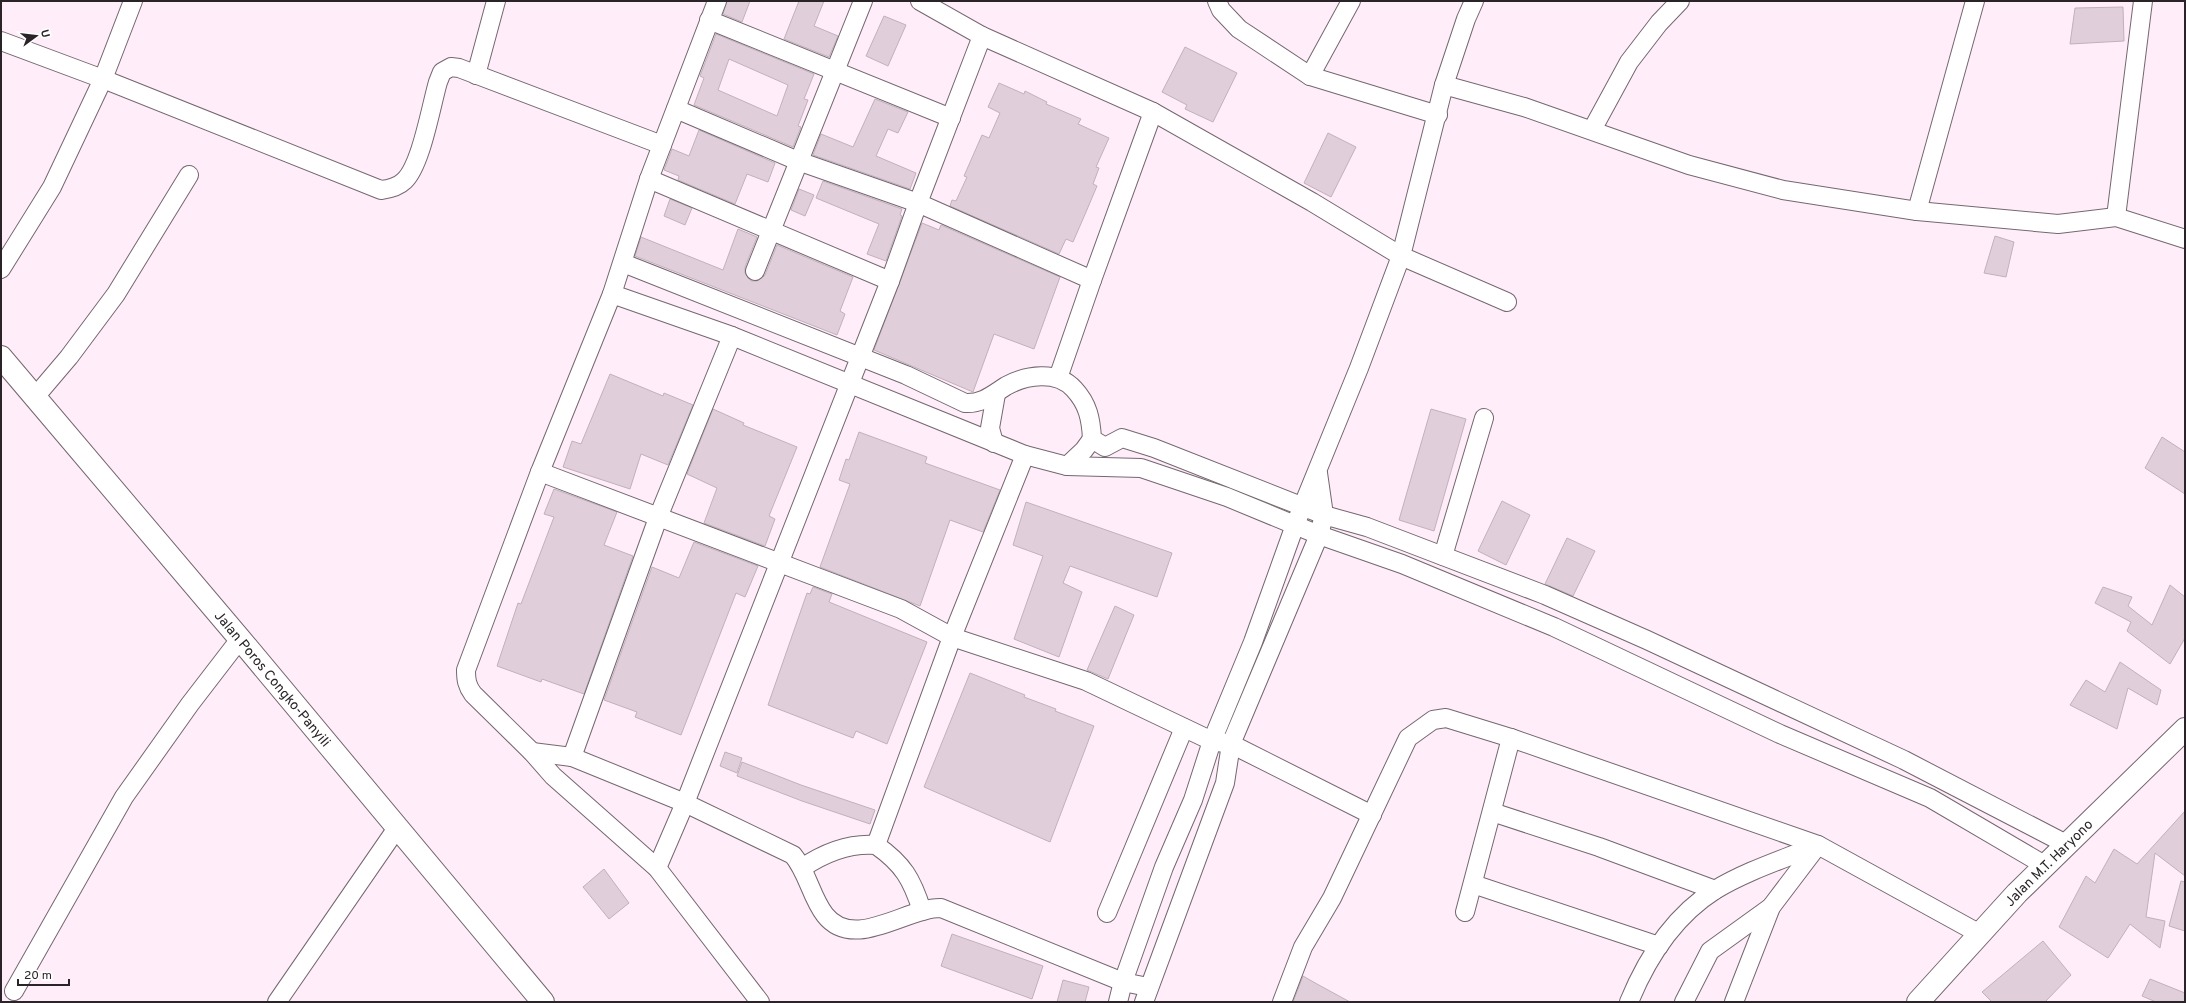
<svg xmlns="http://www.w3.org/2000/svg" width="2186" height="1003" font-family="Overpass,sans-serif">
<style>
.building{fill:#e0cfda;stroke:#c1b1bc;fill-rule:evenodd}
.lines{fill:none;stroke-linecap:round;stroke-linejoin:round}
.minor-casing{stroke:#756770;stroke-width:20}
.major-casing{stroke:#756770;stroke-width:24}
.highway-casing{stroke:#756770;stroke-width:24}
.minor{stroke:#fff;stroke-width:18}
.major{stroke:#fff;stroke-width:22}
.highway{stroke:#fff;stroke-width:22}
.labels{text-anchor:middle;stroke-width:3.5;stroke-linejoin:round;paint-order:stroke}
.street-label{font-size:14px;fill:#2a2428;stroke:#fff}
</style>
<rect width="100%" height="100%" fill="#ffeef9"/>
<g class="building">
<path d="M727,1H750L742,22L723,14Z"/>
<path d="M799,1H824L814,26L838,36L829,57L784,39Z"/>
<path d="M2123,7L2124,41L2070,44L2075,8Z"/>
<path d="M884,16L906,25L888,66L866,56Z"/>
<path d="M716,34L814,74L804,99L808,100L798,126L801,127L793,147L694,105L704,78L700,76ZM729,59L788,85L777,116L718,90Z"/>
<path d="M1185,47L1237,73L1213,122L1185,109L1187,105L1162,92Z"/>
<path d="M999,83L1024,94L1025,91L1047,102L1046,104L1081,119L1078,124L1109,138L1096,167L1099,168L1093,184L1097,186L1086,212L1073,242L1066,239L1059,254L950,206L952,200L956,201L967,177L964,176L982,135L989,138L1000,113L988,107Z"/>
<path d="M875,99L908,112L898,133L888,129L876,156L916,173L910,189L813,155L821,134L853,147Z"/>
<path d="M699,130L775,163L768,182L747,174L735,204L678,180L679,176L664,170L672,149L689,156Z"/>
<path d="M1328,133L1356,147L1331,197L1304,183Z"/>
<path d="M823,181L902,209L900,215L902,216L886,261L867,254L879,224L816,198Z"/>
<path d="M799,189L814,195L805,216L791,210Z"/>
<path d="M670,199L692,208L685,225L664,216Z"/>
<path d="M922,223L939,230L941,225L1060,277L1034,349L994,334L973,392L874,350Z"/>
<path d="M738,229L757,237L745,267V273L751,281H757L765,275L777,245L853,277L840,311L845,314L837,335L635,256L641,237L723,270Z"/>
<path d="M1995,236L2014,242L2006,277L1984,273Z"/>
<path d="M610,374L663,396L664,393L693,405L668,465L641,454L630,489L563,467L572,441L581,444Z"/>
<path d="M713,409L744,423L743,425L797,447L769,516L775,519L765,546L704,523L717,488L687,474Z"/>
<path d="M1431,409L1466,419L1434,531L1399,520Z"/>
<path d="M859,432L927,457L925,463L1000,490L983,532L950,520L920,606L820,567L850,484L839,480L846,459L849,460Z"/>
<path d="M2162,437L2185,452V494L2145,468Z"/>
<path d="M554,489L617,512L604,545L633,556L584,694L542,679L541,682L497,666L518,603L521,604L554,517L544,514Z"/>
<path d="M1502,501L1530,515L1506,565L1478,551Z"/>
<path d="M1026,502L1172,553L1157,597L1070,566L1063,583L1082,592L1059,657L1014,639L1043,556L1013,545Z"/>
<path d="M1567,538L1595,551L1573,596L1545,584Z"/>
<path d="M694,542L758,566L745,597L736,593L681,735L635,717L637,712L604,700L652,567L679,578Z"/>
<path d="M2170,585L2185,597V638L2170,664L2127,631L2131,622L2095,603L2103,587L2132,597L2128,606L2152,625Z"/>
<path d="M813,587L832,594L829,602L927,642L887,744L856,731L853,738L768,705L807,593L810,594Z"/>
<path d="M1115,606L1134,615L1108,679L1087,670Z"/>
<path d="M2120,662L2161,690L2157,705L2128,688L2117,729L2070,705L2086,680L2105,692Z"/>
<path d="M970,673L1025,695L1024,697L1056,709L1055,711L1094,726L1050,842L924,787Z"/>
<path d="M725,752L742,758L737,773L720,766Z"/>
<path d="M742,762L801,785L875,810L870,824L802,801L737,776Z"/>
<path d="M2185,811V876L2155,853L2146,917L2165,921L2160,948L2130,924L2108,958L2059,927L2086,876L2095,883L2114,849L2137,864Z"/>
<path d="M604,869L629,903L609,919L583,887Z"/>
<path d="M2181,881L2185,882V931L2169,926Z"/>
<path d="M952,934L1043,966L1032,999L941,966Z"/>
<path d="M2043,941L2071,975L2045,1002H1992L1982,992Z"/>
<path d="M1303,976L1317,984L1350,1002H1293Z"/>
<path d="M2150,979L2185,993V1002H2156L2142,996Z"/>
<path d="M1063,980L1089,987L1085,1002H1057Z"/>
</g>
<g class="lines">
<defs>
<g id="minor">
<path d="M717,1L649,179L612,294L540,472L466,670C466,680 467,686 473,694L532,752L553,776L657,868L760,1002"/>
<path d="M920,1L982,36L1153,112L1312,202L1401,256L1359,368L1295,525L1253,642L1212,741L1193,800L1164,867L1123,982L1118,1002"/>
<path d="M1217,1L1221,10L1239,29L1310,76L1438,115"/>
<path d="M1474,1L1466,19L1444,85L1401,256L1507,302"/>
<path d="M709,20L951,118"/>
<path d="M1,41L103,79L381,190C389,189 398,187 404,181C421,166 431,106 438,82L442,72L451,67L459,68L662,145"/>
<path d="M476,75L496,1"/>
<path d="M1310,76L1351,1"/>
<path d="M1444,85L1524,107L1689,165L1783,190L1917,211L2058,224L2116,217L2185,239"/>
<path d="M676,109L798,161L918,203L1092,280"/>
<path d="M1592,130L1629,62L1659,23L1680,1"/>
<path d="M649,179L890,281"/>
<path d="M1917,211L1975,1"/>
<path d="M2116,217L2143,1"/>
<path d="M623,263L906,375L965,403C982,404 992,395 1006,386C1026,375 1057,370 1074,389C1088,404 1091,419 1092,439L1105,447L1122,438L1154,448L1324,515L1367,527L1545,595L1647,640L1904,760L2066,844"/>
<path d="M1,269L52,187L103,79L133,1"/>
<path d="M755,271L863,1"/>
<path d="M612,294L732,336L1025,455L1067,466L1141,468L1227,497L1319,535L1402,564L1554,627L1780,734L1930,798L2046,866"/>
<path d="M1058,378L1092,280L1153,112"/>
<path d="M35,397L69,357L116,294L189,175"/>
<path d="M994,443L990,428L996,394"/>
<path d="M1067,466L1084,450L1092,439"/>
<path d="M540,472L901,609L952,637L1086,681L1212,741L1231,744L1372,815"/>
<path d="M1443,556L1484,418"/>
<path d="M532,752L572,757L685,803L793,855C808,873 811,897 825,915C854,952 907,907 941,908L1123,982L1148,987"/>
<path d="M572,757L659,515L732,336"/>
<path d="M1492,812L1599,847L1715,890"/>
<path d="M876,845L952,637L1025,455"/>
<path d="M657,868L685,803L890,281L918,203L982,36"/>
<path d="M802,868C824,853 849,843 876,845C903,864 912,879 922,911"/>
<path d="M1473,884L1659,946"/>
<path d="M1465,912L1511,738"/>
<path d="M1107,913L1184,728"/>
<path d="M14,991L124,797L190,704L240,639"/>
<path d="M277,1002L397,828"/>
<path d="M1144,1002L1225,783L1231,744L1319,535L1324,515L1318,473"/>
<path d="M1282,1002L1303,947L1332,898L1408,738L1433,720L1446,718L1511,738L1818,845L1771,907L1734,1002"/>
<path d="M1629,1002C1647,958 1674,916 1715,890C1746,871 1784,859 1818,845L1980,934"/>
<path d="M1684,1002L1710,951L1771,907"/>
</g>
<g id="major">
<path id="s1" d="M1,357L240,639L543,1002"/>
</g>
<g id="highway">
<path id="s2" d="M1918,1002L2017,893L2185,729"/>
</g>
</defs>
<use href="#minor" class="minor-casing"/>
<use href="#major" class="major-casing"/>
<use href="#highway" class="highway-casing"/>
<use href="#minor" class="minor"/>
<use href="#major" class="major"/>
<use href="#highway" class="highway"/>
</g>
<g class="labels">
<g class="street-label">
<text dy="5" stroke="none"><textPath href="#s1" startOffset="421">Jalan Poros Congko-Panyili</textPath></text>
<text dy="5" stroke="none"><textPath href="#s2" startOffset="191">Jalan M.T. Haryono</textPath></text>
</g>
</g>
<rect width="2186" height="1003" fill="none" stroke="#2a2428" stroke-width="4"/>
<g transform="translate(36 36) rotate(75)" stroke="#ffffff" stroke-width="3" paint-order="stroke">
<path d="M0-3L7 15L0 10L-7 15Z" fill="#2a2428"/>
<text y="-6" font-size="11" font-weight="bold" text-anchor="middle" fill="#2a2428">U</text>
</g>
<path d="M18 979v6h51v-6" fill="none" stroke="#2a2428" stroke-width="2"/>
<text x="24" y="979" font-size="12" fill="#2a2428" stroke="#ffffff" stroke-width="3" paint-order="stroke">20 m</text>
</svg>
